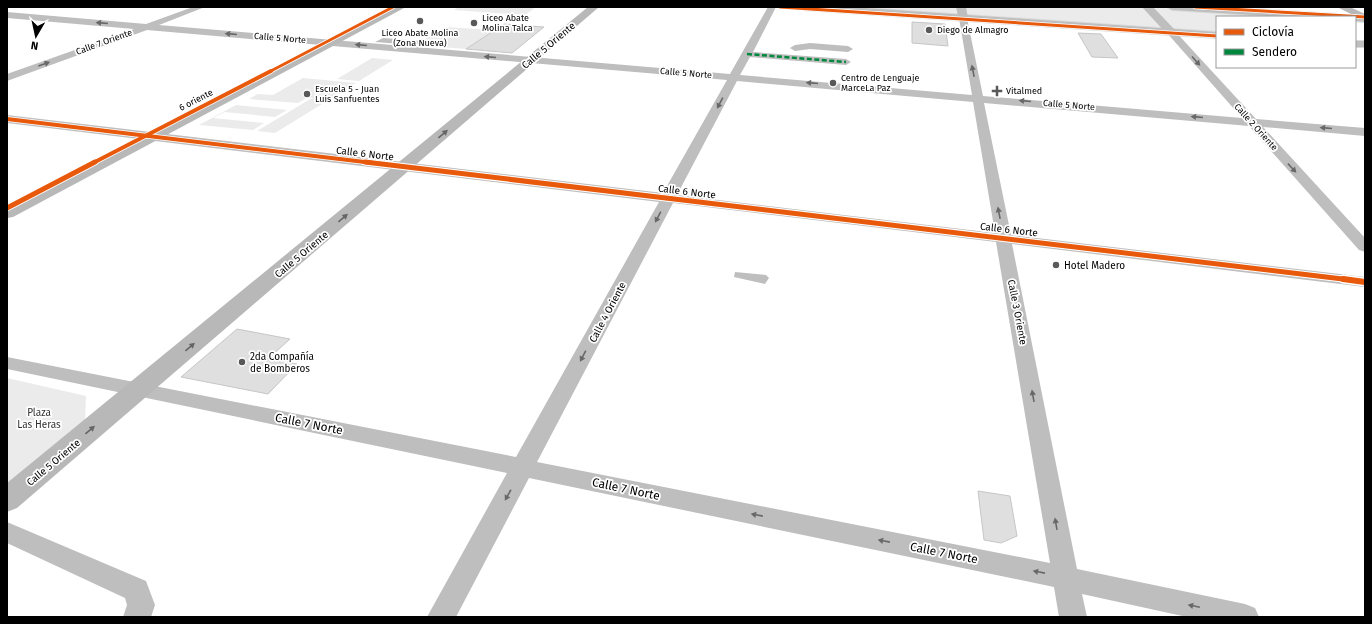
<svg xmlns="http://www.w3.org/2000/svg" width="1372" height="624" font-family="'Fira Sans',sans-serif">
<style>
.green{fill:#ebebeb}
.water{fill:#bebebe}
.building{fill:#dfdfdf;stroke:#c6c6c6}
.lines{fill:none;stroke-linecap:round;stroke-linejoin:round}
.primary-casing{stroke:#dbdbdb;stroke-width:2}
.minor{fill:#bebebe;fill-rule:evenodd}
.tertiary{fill:#bebebe;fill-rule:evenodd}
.secondary{fill:#b8b8b8;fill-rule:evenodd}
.primary{fill:#bebebe;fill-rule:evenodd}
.quiet{stroke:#00873e;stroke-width:2.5;stroke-dasharray:5 2.5;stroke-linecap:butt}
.cycleway-far3-casing{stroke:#fff;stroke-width:4.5}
.cycleway-far2-casing{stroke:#fff;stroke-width:5.5}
.cycleway-far1-casing{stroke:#fff;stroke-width:7}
.cycleway-casing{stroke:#fff;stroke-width:9}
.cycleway-far3{stroke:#e8590c;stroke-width:3}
.cycleway-far2{stroke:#e8590c;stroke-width:4}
.cycleway-far1{stroke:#e8590c;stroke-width:5}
.cycleway{stroke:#e8590c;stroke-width:6}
.oneway{fill:#686868}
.oneway2{fill:#656565}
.poi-dot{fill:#595959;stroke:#fff;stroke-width:1.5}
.labels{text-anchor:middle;stroke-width:3.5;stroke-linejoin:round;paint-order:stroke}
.far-poi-label{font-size:9px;fill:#000;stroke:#fff;text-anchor:start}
.far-street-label{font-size:9px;fill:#000;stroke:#fff}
.street-label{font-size:10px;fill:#000;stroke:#fff}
.poi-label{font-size:10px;fill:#000;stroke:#fff;text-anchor:start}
.park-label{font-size:10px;fill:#323232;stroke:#fff}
.near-street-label{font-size:12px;fill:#000;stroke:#fff}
</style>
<rect width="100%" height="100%" fill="#fff"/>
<g class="green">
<path d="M459,7H536L525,15L454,10Z"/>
<path d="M824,7H1153L1318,17H1217V33Z"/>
<path d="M445,27L494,30L466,49L415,45Z"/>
<path d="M372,58L393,60L359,81L337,79Z"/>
<path d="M303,78L356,83L275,133L257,131L312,98L308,97L298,103L249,99L258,94L273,95Z"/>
<path d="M236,105L287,110L275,117L225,112L213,118L264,123L253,130L199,125Z"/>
<path d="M7,378L86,396L85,421L7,484Z"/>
</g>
<g class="water">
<path d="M383,38L423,41L415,45L375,42Z"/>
<path d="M735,272L766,275L769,278L765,284L734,277Z"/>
</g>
<g class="building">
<path d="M912,22L945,24L948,46L912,43Z"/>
<path d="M504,24L544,27L512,53L466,49Z"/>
<path d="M1078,33L1101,34L1118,58L1092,57Z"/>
<path d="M237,329L290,339L268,359L297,364L268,394L181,377Z"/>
<path d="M978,491L1010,496L1017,536L1001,543L984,540Z"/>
</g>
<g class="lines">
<defs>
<g id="primary">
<path d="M799,7H849L1217,32V38L804,10Z"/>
<path d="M1167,7H1222L1337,14L1342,17H1286L1172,10Z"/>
<path d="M1355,15L1365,16V22L1355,21V17H1350Z"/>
<rect x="1355" y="41" width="10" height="6"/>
</g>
</defs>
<use href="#primary" class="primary-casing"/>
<g class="minor">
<path d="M193,7H205L159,25L730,74L768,7H776L753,52L846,59L851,62L846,65L750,57L740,75L972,95L959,18L963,15L967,18L983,96L1242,118L1167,33V29H1173L1256,119L1365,128V136L1263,127L1365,238V252L1359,250L1249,126L984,103L1011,235L1365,277V287L1012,244L1077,569L1245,604L1255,608L1259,617H1187L1082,594L1087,617H1059L1054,587L529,478L456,617H427L507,473L7,369V357L516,457L659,202L7,123V115L663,193L727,80L147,30L7,81V74L134,29L7,18V12L146,24ZM737,81L973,102L995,233L677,195ZM673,203L996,242L1050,563L537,462Z"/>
<path d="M810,43L848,46L853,49L848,52L810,49L795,51L790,48L795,45Z"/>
<path d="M7,522L146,581L155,605L151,617H123L127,605L125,598L7,543Z"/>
</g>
<g class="tertiary">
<path d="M956,7H966L968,18L967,20H959Z"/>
<path d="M1142,7H1153L1174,29L1176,31L1174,33H1166Z"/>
</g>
<g class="secondary">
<path d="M393,7H406L13,217L7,218V206Z"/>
<path d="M588,7H599L17,508L7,512V483Z"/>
<path d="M1337,7H1350L1365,14V21Z"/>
</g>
<use href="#primary" class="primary"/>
<path class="quiet" d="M747,54L846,62"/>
<defs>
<g id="cycleway-far3">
<path d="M780,7L1217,36"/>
<path d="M1195,7L1365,17"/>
<path d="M269,72L393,7"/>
</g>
<g id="cycleway-far2">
<path d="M7,119L373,163"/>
<path d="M93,163L271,71"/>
</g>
<g id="cycleway-far1">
<path d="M365,162L1351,280"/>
<path d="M7,208L95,162"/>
</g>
<path id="cycleway" d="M1343,279L1365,282"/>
</defs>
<use href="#cycleway-far3" class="cycleway-far3-casing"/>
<use href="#cycleway-far2" class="cycleway-far2-casing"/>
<use href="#cycleway-far1" class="cycleway-far1-casing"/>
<use href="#cycleway" class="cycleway-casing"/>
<use href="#cycleway-far3" class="cycleway-far3"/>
<use href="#cycleway-far2" class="cycleway-far2"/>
<use href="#cycleway-far1" class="cycleway-far1"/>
<use href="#cycleway" class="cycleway"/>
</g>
<defs><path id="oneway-solid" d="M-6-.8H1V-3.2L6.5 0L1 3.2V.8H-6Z"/></defs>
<g class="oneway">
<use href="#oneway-solid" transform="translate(102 23) rotate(-175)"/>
<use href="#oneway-solid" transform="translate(231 34) rotate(-175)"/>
<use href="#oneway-solid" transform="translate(361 45) rotate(-175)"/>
<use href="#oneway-solid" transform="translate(490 57) rotate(-175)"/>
<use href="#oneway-solid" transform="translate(1196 61) rotate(48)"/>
<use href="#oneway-solid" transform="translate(44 64) rotate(-20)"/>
<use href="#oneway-solid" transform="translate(973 71) rotate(-101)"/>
<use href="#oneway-solid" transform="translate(812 83) rotate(-175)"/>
<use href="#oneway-solid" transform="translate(1025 101) rotate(-175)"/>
<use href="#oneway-solid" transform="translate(720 103) rotate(118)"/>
<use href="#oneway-solid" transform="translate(1197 117) rotate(-175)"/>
<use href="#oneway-solid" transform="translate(1326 128) rotate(-175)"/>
<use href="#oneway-solid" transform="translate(1292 168) rotate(47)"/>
<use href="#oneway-solid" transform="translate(999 213) rotate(-101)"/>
<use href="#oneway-solid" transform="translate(658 217) rotate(118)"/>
<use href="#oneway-solid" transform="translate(583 356) rotate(118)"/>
<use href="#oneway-solid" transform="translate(1033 396) rotate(-100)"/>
<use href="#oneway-solid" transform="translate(508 495) rotate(119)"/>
<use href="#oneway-solid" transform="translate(757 515) rotate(-169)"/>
<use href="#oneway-solid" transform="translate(1056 524) rotate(-100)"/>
<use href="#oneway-solid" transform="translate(884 541) rotate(-169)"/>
<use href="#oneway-solid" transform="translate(1039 572) rotate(-169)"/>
<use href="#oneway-solid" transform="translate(1194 606) rotate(-168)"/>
</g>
<g class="oneway2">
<use href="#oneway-solid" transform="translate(443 134) rotate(-40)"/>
<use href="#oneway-solid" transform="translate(343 218) rotate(-40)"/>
<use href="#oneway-solid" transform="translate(190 347) rotate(-40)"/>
<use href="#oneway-solid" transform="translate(90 430) rotate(-40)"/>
</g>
<g class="poi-dot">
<circle cx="420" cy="21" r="4"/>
<circle cx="474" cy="23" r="4"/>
<circle cx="929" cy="30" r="4"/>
<circle cx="833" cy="83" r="4"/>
<path d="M995 85h4v4h4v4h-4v4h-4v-4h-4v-4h4z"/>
<circle cx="307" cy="94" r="4"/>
<circle cx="1056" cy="265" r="4"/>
<circle cx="242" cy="362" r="4"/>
</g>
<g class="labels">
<g class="far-poi-label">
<text x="482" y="21">Liceo Abate<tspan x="482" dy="10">Molina Talca</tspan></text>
<text x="937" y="33">Diego de Almagro</text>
<text x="420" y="36" text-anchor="middle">Liceo Abate Molina<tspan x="420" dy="10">(Zona Nueva)</tspan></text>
<text x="841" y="81">Centro de Lenguaje<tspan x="841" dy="10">MarceLa Paz</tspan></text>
<text x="315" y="92">Escuela 5 - Juan<tspan x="315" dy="10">Luis Sanfuentes</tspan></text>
<text x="1006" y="94">Vitalmed</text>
</g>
<g class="far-street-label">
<text transform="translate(280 38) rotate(5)" y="3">Calle 5 Norte</text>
<text transform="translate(104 42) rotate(-20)" y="3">Calle 7 Oriente</text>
<text transform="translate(686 73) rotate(5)" y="3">Calle 5 Norte</text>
<text transform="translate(196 100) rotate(-27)" y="3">6 oriente</text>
<text transform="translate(1069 105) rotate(5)" y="3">Calle 5 Norte</text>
<text transform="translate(1256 127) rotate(48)" y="3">Calle 2 Oriente</text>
</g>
<g class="street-label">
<text transform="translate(548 45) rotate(-40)" y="4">Calle 5 Oriente</text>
<text transform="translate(365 153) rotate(7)" y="4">Calle 6 Norte</text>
<text transform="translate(687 191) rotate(7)" y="4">Calle 6 Norte</text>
<text transform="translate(1009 229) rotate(7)" y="4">Calle 6 Norte</text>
<text transform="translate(301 254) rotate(-40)" y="4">Calle 5 Oriente</text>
<text transform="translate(607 312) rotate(-62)" y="4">Calle 4 Oriente</text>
<text transform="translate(1018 312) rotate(79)" y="4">Calle 3 Oriente</text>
<text transform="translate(53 462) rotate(-40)" y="4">Calle 5 Oriente</text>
</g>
<g class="poi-label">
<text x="1064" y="269">Hotel Madero</text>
<text x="250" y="360">2da Compañía<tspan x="250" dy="12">de Bomberos</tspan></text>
</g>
<g class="park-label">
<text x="39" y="416">Plaza<tspan x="39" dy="12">Las Heras</tspan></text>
</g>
<g class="near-street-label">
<text transform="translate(309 424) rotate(11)" y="4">Calle 7 Norte</text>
<text transform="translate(626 489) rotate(12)" y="4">Calle 7 Norte</text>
<text transform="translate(944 553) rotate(11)" y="4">Calle 7 Norte</text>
</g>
</g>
<rect width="1372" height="624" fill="none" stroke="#000000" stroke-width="16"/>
<rect x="1216" y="16" width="140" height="52" fill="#ffffff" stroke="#999999"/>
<rect x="1224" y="29" width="20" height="6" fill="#e8590c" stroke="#999999"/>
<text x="1252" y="36" font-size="12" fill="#000000">Ciclovía</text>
<rect x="1224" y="49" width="20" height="6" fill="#00873e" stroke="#999999"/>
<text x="1252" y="56" font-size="12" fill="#000000">Sendero</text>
<g transform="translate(36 36) rotate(189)" stroke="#ffffff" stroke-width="3" paint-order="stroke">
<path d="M0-3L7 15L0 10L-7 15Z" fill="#000000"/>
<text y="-6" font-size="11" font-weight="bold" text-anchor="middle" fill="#000000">N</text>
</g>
</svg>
